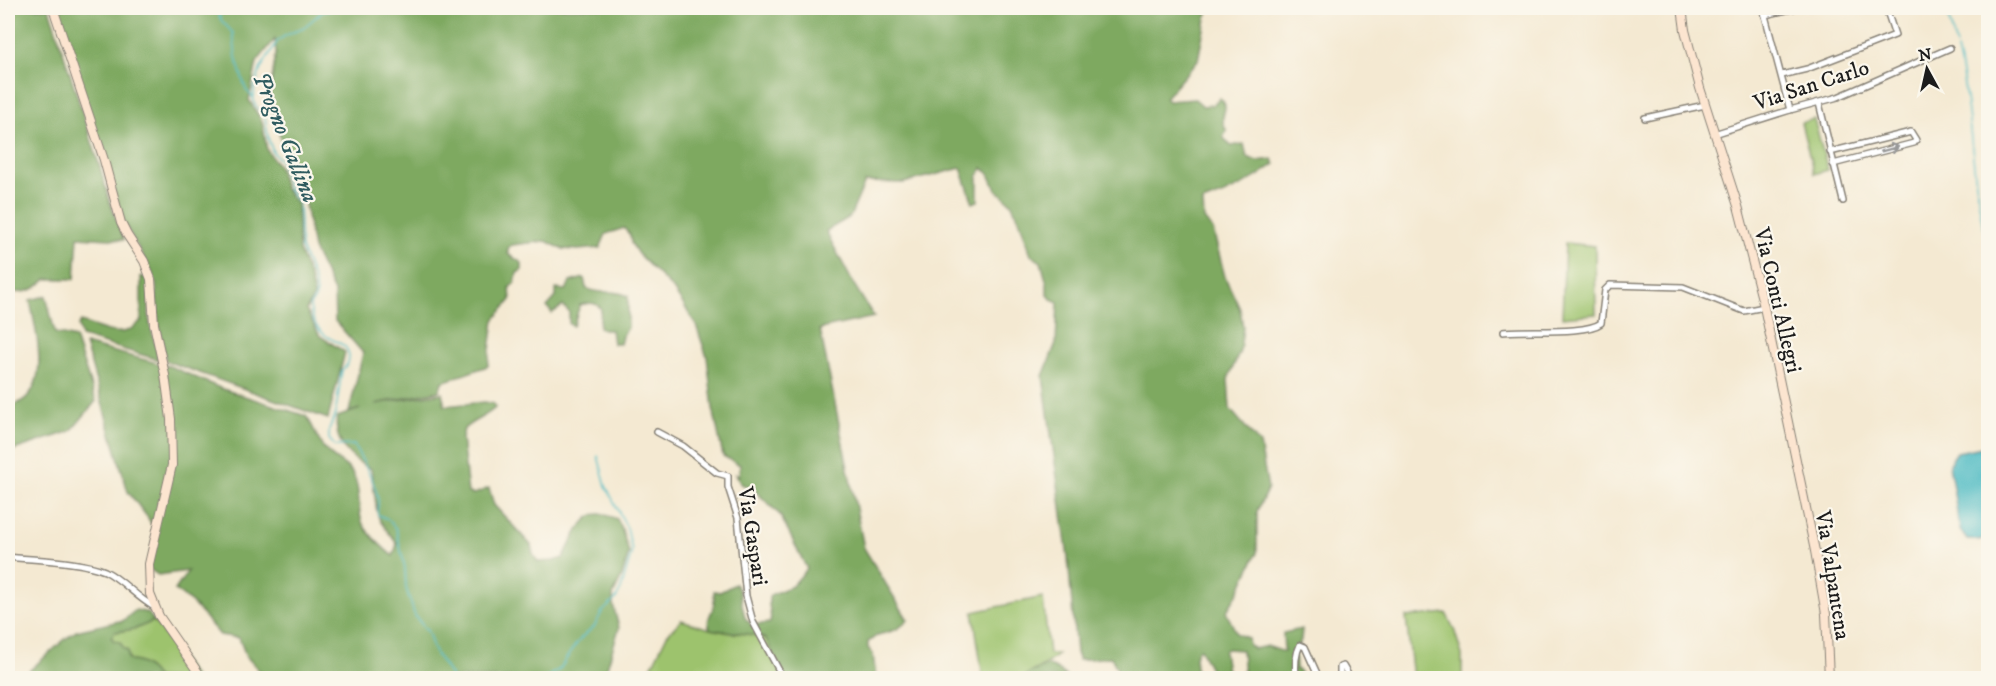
<svg xmlns="http://www.w3.org/2000/svg" width="1996" height="686" font-family="'IM FELL DW Pica',serif">
<style>
.green{fill:#9dc36d;stroke:#5c7044;stroke-width:1.5}
.forest{fill:#7ea960;stroke:#4d623e;stroke-width:1.5}
.water{fill:#4bbac3;stroke:#346b70;stroke-width:1.5}
.lines{fill:none;stroke-linecap:round;stroke-linejoin:round}
.stream{stroke:#4bbac3;stroke-width:1.5}
.street-casing{stroke:#888277;stroke-width:8}
.secondary-casing{stroke:#888277;stroke-width:10}
.street{stroke:#fff;stroke-width:5}
.secondary{stroke:#fce5d0;stroke-width:8}
.oneway{stroke:#999}
.labels{text-anchor:middle;stroke-width:4.5;stroke-linejoin:round;paint-order:stroke}
.street-label{font-size:22px;fill:#1c1c1c;stroke:#fbf7ec}
.water-label{font-size:24px;font-style:italic;fill:#2f5b5f;stroke:#fbf7ec}
</style>
<rect width="100%" height="100%" fill="#fbf7ec"/>
<filter id="ink" filterUnits="userSpaceOnUse"><feTurbulence type="fractalNoise" baseFrequency=".0167" numOctaves="2"/><feDisplacementMap in="SourceGraphic" scale="12" xChannelSelector="R" yChannelSelector="G"/><feConvolveMatrix kernelMatrix="1 2 1 2 8 2 1 2 1" color-interpolation-filters="sRGB"/></filter>
<filter id="wash" filterUnits="userSpaceOnUse"><feTurbulence type="fractalNoise" baseFrequency=".008" numOctaves="4" result="noise"/><feDisplacementMap in="SourceGraphic" scale="24" xChannelSelector="R" yChannelSelector="G"/><feGaussianBlur stdDeviation="1.35" result="paint"/><feColorMatrix in="noise" values="0 0 0 0 0 0 0 0 0 0 0 0 0 0 0 0 0 1.4 0 .05"/><feComposite in="paint" operator="in"/></filter>
<g filter="url(#wash)">
<rect width="100%" height="100%" fill="#f4e9d2"/>
<g class="green">
<path d="M1814,119L1828,170L1814,174L1801,123Z"/>
<path d="M1565,243L1595,246L1596,314L1562,317Z"/>
<path d="M1043,597L1049,654H1058C1047,666 1035,668 1023,678H983L973,612Z"/>
<path d="M1446,613L1454,629L1462,655V678H1413L1406,617Z"/>
<path d="M681,620L710,629L730,633L753,634L766,639L785,678H646L667,635Z"/>
<path d="M154,621L195,678H157C150,669 144,661 131,661L122,645L114,641L111,637L115,632L135,629Z"/>
</g>
<g class="forest">
<path d="M8,8H49L100,167L110,203L124,240L78,237L75,279H46C35,291 23,295 8,291Z"/>
<path d="M56,8H1208L1198,60L1165,98L1168,101L1195,99L1203,106L1212,105L1220,98C1230,107 1222,111 1223,121C1223,125 1225,128 1227,131L1223,137L1231,146L1244,144L1247,157L1257,161L1272,159L1275,164C1253,181 1230,193 1203,202L1204,219L1213,230L1225,277L1240,309L1243,327L1240,351L1228,379L1230,409L1260,444L1268,488L1257,511V553L1237,595L1226,612L1237,634L1248,638L1249,645L1254,649L1267,646L1284,652L1283,633L1302,629L1301,640L1295,651L1296,669L1300,672L1301,678H1244L1242,650L1227,649L1224,651L1227,671L1226,678H1210V669L1200,649L1197,651L1195,657L1197,678H1122L1111,657L1079,660L1076,653L1068,558L1043,376L1056,343L1058,302L1051,299L1047,293V284L1041,262L1031,255L1019,219L1011,203L996,189L989,174L983,168L978,176V201L973,203L961,168L904,183L865,182L850,217L826,231L853,283L874,317L820,329L864,548L908,620C897,631 895,630 881,634C876,635 873,639 868,642V648L873,654L876,678H785L766,639C749,632 729,633 710,629C706,620 710,616 713,608C715,603 714,597 714,591L720,592L735,584L739,590L745,618L752,625L770,623C773,613 766,604 770,595L792,586L807,569L780,515L752,488L741,484L736,474L739,475L740,465L723,456L713,409L707,357L696,325L685,307L673,289L638,254L631,243L630,235L624,228L606,234L600,248L578,250L562,249L546,241L512,245L508,248V254L522,263V270L517,273L515,283L510,287L511,300L494,320L488,366L442,382L439,391L375,404L442,393L445,406L485,402L494,404L495,408C486,417 473,420 464,429L462,438L468,493L474,494L489,488L494,505L531,545L533,554L538,562L553,561L563,558C570,545 583,514 598,514C604,513 611,517 617,519L621,527L629,553L622,576L613,595V604L619,628L604,678H266L246,656L239,638L220,635L193,604L175,590L188,571L158,575L149,569L155,531L148,518L128,492L85,344L172,367L220,388L306,416C314,426 316,438 324,448C332,460 347,462 354,476C361,491 357,507 362,522C365,531 385,550 393,556L397,544L380,521L377,512L371,469C350,459 333,442 337,417L360,409L349,412L363,353L335,321L334,292L313,249L304,199L283,147L269,98L276,53L275,39L257,62L249,100L262,121L267,150L279,167L285,189L297,204L299,250L310,278L314,296L306,310L320,336L345,352L328,419L166,361L158,320L156,284L150,268L125,225Z"/>
<path d="M141,276L149,279V319L159,360L81,337L78,326L81,322C94,326 116,337 129,330C133,328 137,324 141,321Z"/>
<path d="M584,278L586,288C600,296 613,288 628,296V328L622,336L620,344H613L611,330H603L599,327L601,309C596,301 588,303 580,305L573,326L569,324V312L563,306L552,313L547,307L556,297V289L566,290L570,282Z"/>
<path d="M46,296L55,333L75,338L96,401L71,431L8,452V407C55,396 36,334 30,300Z"/>
<path d="M136,610L148,613L154,621L135,629L115,632L111,637L114,641L120,642L123,648L128,651V658L131,661C144,662 150,669 157,678H25L29,671L64,640L76,631L119,621L121,622Z"/>
<path d="M1048,665L1060,671L1068,678H1023L1029,673Z"/>
</g>
<path class="water" d="M1988,446V538L1977,540H1967L1960,530L1949,464L1957,452Z"/>
<g class="lines">
<g class="stream">
<path d="M216,8L221,20L233,33L236,58L246,90L253,97L255,105L265,116L268,138L273,152L281,161L288,188L299,204L301,248L314,280L316,295L315,299L310,305C311,317 316,328 325,335C335,343 348,342 349,357C349,363 347,366 342,370L335,416L329,429V439L335,446L354,445C363,463 375,480 378,500C379,506 376,509 378,515L388,519L396,529L405,568L406,588L415,616L428,632L434,651L452,678"/>
<path d="M1946,8L1956,46"/>
<path d="M1957,50C1973,115 1971,183 1988,247"/>
<path d="M254,97V89L261,68L277,42L283,37L304,27L322,12L339,8"/>
<path d="M545,678L560,669L571,651L582,637L594,627L602,612L616,599L621,589L632,551L627,528L606,486L598,456"/>
</g>
</g>
</g>
<g filter="url(#ink)">
<g class="lines">
<defs>
<g id="street">
<path d="M1763,8L1790,110"/>
<path d="M1765,15L1795,8"/>
<path d="M1782,75L1807,69L1895,35L1886,8"/>
<path d="M1819,103L1843,201"/>
<path d="M1645,118L1705,105"/>
<path d="M1714,134L1790,110L1838,97L1950,48"/>
<path d="M1830,152L1911,132L1916,140L1914,143L1833,164"/>
<path d="M1503,332C1526,329 1585,335 1601,323L1605,290L1610,285L1683,287L1744,311L1764,307"/>
<path d="M657,432L683,446L717,473L728,476V487L738,518L746,596L753,622L783,678"/>
<path d="M8,557C34,560 82,561 105,571C123,580 136,597 154,607"/>
<path d="M1296,678C1295,668 1295,655 1300,645L1305,647L1319,678"/>
<path d="M1340,678V667L1343,666L1350,678"/>
</g>
<g id="secondary">
<path d="M53,8L104,160L121,223L127,235L144,261L151,279L154,324L165,375L171,419L172,465L149,564L150,594L159,616L202,678"/>
<path d="M1682,8L1685,30L1700,88L1738,206L1764,307L1815,551L1826,614L1829,678"/>
</g>
</defs>
<use href="#street" class="street-casing"/>
<use href="#secondary" class="secondary-casing"/>
<use href="#street" class="street"/>
<use href="#secondary" class="secondary"/>
</g>
<defs><path id="oneway-shaft" d="M-6 0H5M1.5-3L5.5 0L1.5 3" fill="none" stroke-width="1.6" stroke-linecap="round" stroke-linejoin="round" transform="scale(1.5)"/></defs>
<use class="oneway" href="#oneway-shaft" transform="translate(1890 149) rotate(-15)"/>
</g>
<g class="labels">
<g class="street-label">
<text transform="translate(1811 84) rotate(-18)" y="8">Via San Carlo</text>
<text transform="translate(1779 300) rotate(77)" y="8">Via Conti Allegri</text>
<text transform="translate(754 536) rotate(81)" y="8">Via Gaspari</text>
<text transform="translate(1834 575) rotate(81)" y="8">Via Valpantena</text>
</g>
<g class="water-label">
<text transform="translate(286 137) rotate(68)" y="8">Progno Gallina</text>
</g>
</g>
<rect width="1996" height="686" fill="none" stroke="#fbf7ec" stroke-width="30"/>
<g transform="translate(1927 69) rotate(352)" stroke="#fbf7ec" stroke-width="4.5" paint-order="stroke">
<path d="M0-4.5L10 22L0 15L-10 22Z" fill="#1c1c1c"/>
<text y="-9" font-size="16" font-weight="bold" text-anchor="middle" fill="#1c1c1c">N</text>
</g>
</svg>
